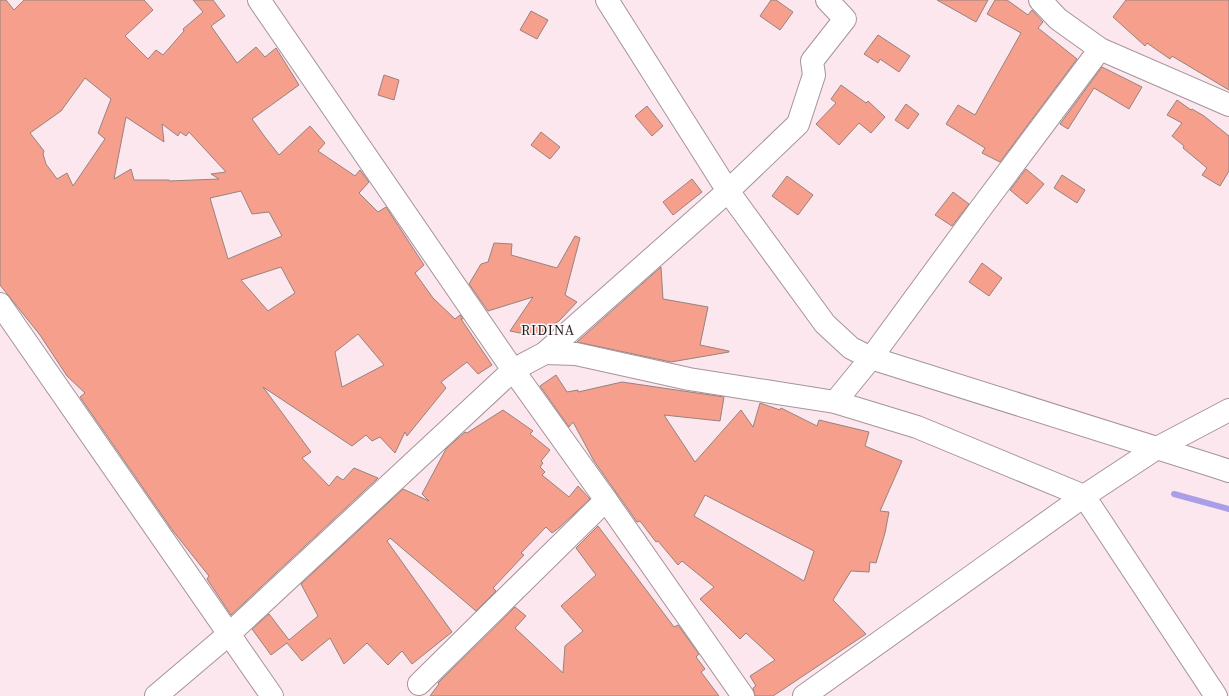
<svg xmlns="http://www.w3.org/2000/svg" width="1229" height="696" font-family="'Source Serif 4',serif">
<style>
.lines{fill:none;stroke-linecap:round;stroke-linejoin:round}
.stream{stroke:#aa9ee9;stroke-width:6}
.building{fill:#f79f8d;stroke:#95837f;fill-rule:evenodd}
.street-casing{stroke:#a69499;stroke-width:24}
.street{stroke:#fff;stroke-width:22}
.labels{text-anchor:middle;stroke-width:3;stroke-linejoin:round;paint-order:stroke}
.neighbourhood-label{font-size:14px;letter-spacing:1px;fill:#211a1c;stroke:#fdf9fa}
</style>
<rect width="100%" height="100%" fill="#fbe7ed"/>
<g class="lines">
<path class="stream" d="M1174,494L1229,509"/>
</g>
<g class="building">
<path d="M0,0H6L14,10L24,0H144L153,10L125,36L148,59L156,50L163,55L184,31L183,29L203,12L193,0H213L225,16L211,26L237,63L256,47L265,57L276,48L299,85L252,119L265,137L279,155L310,126L325,143L318,151L355,176L360,170L369,182L359,193L378,212L386,207L424,265L415,273L433,298L455,319L460,315L463,319H461L492,365L478,374L467,362L441,382L446,388L407,436L405,432L395,453L380,437L372,441L366,435L352,446L263,387L311,452L302,458L329,486L337,476L343,480L354,468L378,478L231,615L207,579L209,576L173,531L80,397L85,393L67,376L40,335L0,285ZM85,78L111,99L98,133L105,139L73,186L67,173L57,179L46,164L43,154L44,151L30,133L61,111ZM126,117L164,142L162,124L178,136L180,132L186,136L189,132L226,172L211,174L219,179L169,181V180H134L131,169L114,179ZM241,191L252,214L269,212L282,236L228,259L210,198ZM281,267L295,293L268,311L241,280ZM358,334L384,365L342,387L335,352Z"/>
<path d="M771,0H776L793,12L780,30L760,16Z"/>
<path d="M937,0H988L976,22Z"/>
<path d="M995,0H1007L1028,15L1032,10L1043,22L1038,28L1077,59L1000,162L982,153L985,148L946,124L958,105L975,115L1021,33L987,14Z"/>
<path d="M1126,0H1229V90L1172,56L1170,59L1147,43L1145,46L1113,17Z"/>
<path d="M531,11L548,20L537,39L520,30Z"/>
<path d="M878,35L910,56L899,72L880,59L878,63L864,54Z"/>
<path d="M1102,67L1142,87L1129,109L1094,88L1068,129L1060,124Z"/>
<path d="M384,75L399,80L394,100L378,95Z"/>
<path d="M841,85L866,103L868,101L885,117L871,133L859,123L839,145L816,124L836,103L831,99Z"/>
<path d="M1177,100L1191,110L1192,109L1204,116L1229,136V171L1220,186L1202,175L1207,168L1183,148L1184,146L1172,136L1182,123L1167,115Z"/>
<path d="M906,104L919,114L908,129L895,120Z"/>
<path d="M647,106L663,126L652,136L635,116Z"/>
<path d="M541,132L560,147L550,159L531,145Z"/>
<path d="M1026,169L1044,184L1027,204L1010,190Z"/>
<path d="M1062,175L1085,190L1077,203L1054,188Z"/>
<path d="M787,176L813,195L798,215L772,196Z"/>
<path d="M692,179L702,192L673,215L663,202Z"/>
<path d="M953,192L969,204L952,226L935,215Z"/>
<path d="M575,236L580,238L565,295L577,302L559,321L535,336L510,331L533,297L488,311L469,284L481,264L488,262L494,243L512,244L511,255L557,268Z"/>
<path d="M982,263L1002,278L989,296L969,282Z"/>
<path d="M661,267L663,299L708,307L700,345L729,351V352L671,362L577,342Z"/>
<path d="M556,375L567,392L578,390V392L622,382L724,397L720,421L664,415L695,462L741,410L753,427L760,403L780,410L781,408L817,426L819,420L869,432L865,446L902,461L880,511L889,512L885,533L876,563L870,562L869,572L851,571L833,600L866,634L773,696H755L753,688L756,686L750,676L775,660L746,633L740,639L700,599L714,587L682,561L678,565L658,541L656,542L640,521L637,522L594,461L573,422L569,427L540,386ZM705,495L814,551L804,581L694,516Z"/>
<path d="M503,410L533,431L530,434L550,450L541,461L543,463L540,467L545,472L542,475L569,497L578,486L590,499L560,527L552,533L546,527L521,553L524,555L493,588L496,591L476,611L390,538L387,541L452,632L412,664L402,651L388,665L367,643L344,664L330,638L302,661L287,643L271,655L252,629L269,614L289,640L318,616L301,584L403,489L429,501L422,494L446,449L465,432L467,433Z"/>
<path d="M598,526L674,627L678,625L699,654L696,657L705,669L701,672L719,696H430L439,684L438,683L515,607L526,616L515,628L563,673L565,646L583,631L561,606L596,575L576,548Z"/>
</g>
<g class="lines">
<defs>
<g id="street">
<path d="M259,0L513,370L606,500L743,696"/>
<path d="M607,0L728,191L825,324L851,348L871,358L1217,467L1229,471"/>
<path d="M1040,0L1058,19L1100,49L1229,105"/>
<path d="M0,304L272,696"/>
<path d="M545,353L576,354L689,379L835,402L917,427L1084,496L1216,696"/>
<path d="M835,402L871,358L978,212L1100,49"/>
<path d="M419,684L606,500"/>
<path d="M156,696L229,634L513,370L545,353L728,191L798,124L814,75L812,61L845,19L827,0"/>
<path d="M804,696L1084,496L1157,448L1229,410"/>
</g>
</defs>
<use href="#street" class="street-casing"/>
<use href="#street" class="street"/>
</g>
<g class="labels">
<g class="neighbourhood-label">
<text x="548" y="335">RIDINA</text>
</g>
</g>
</svg>
